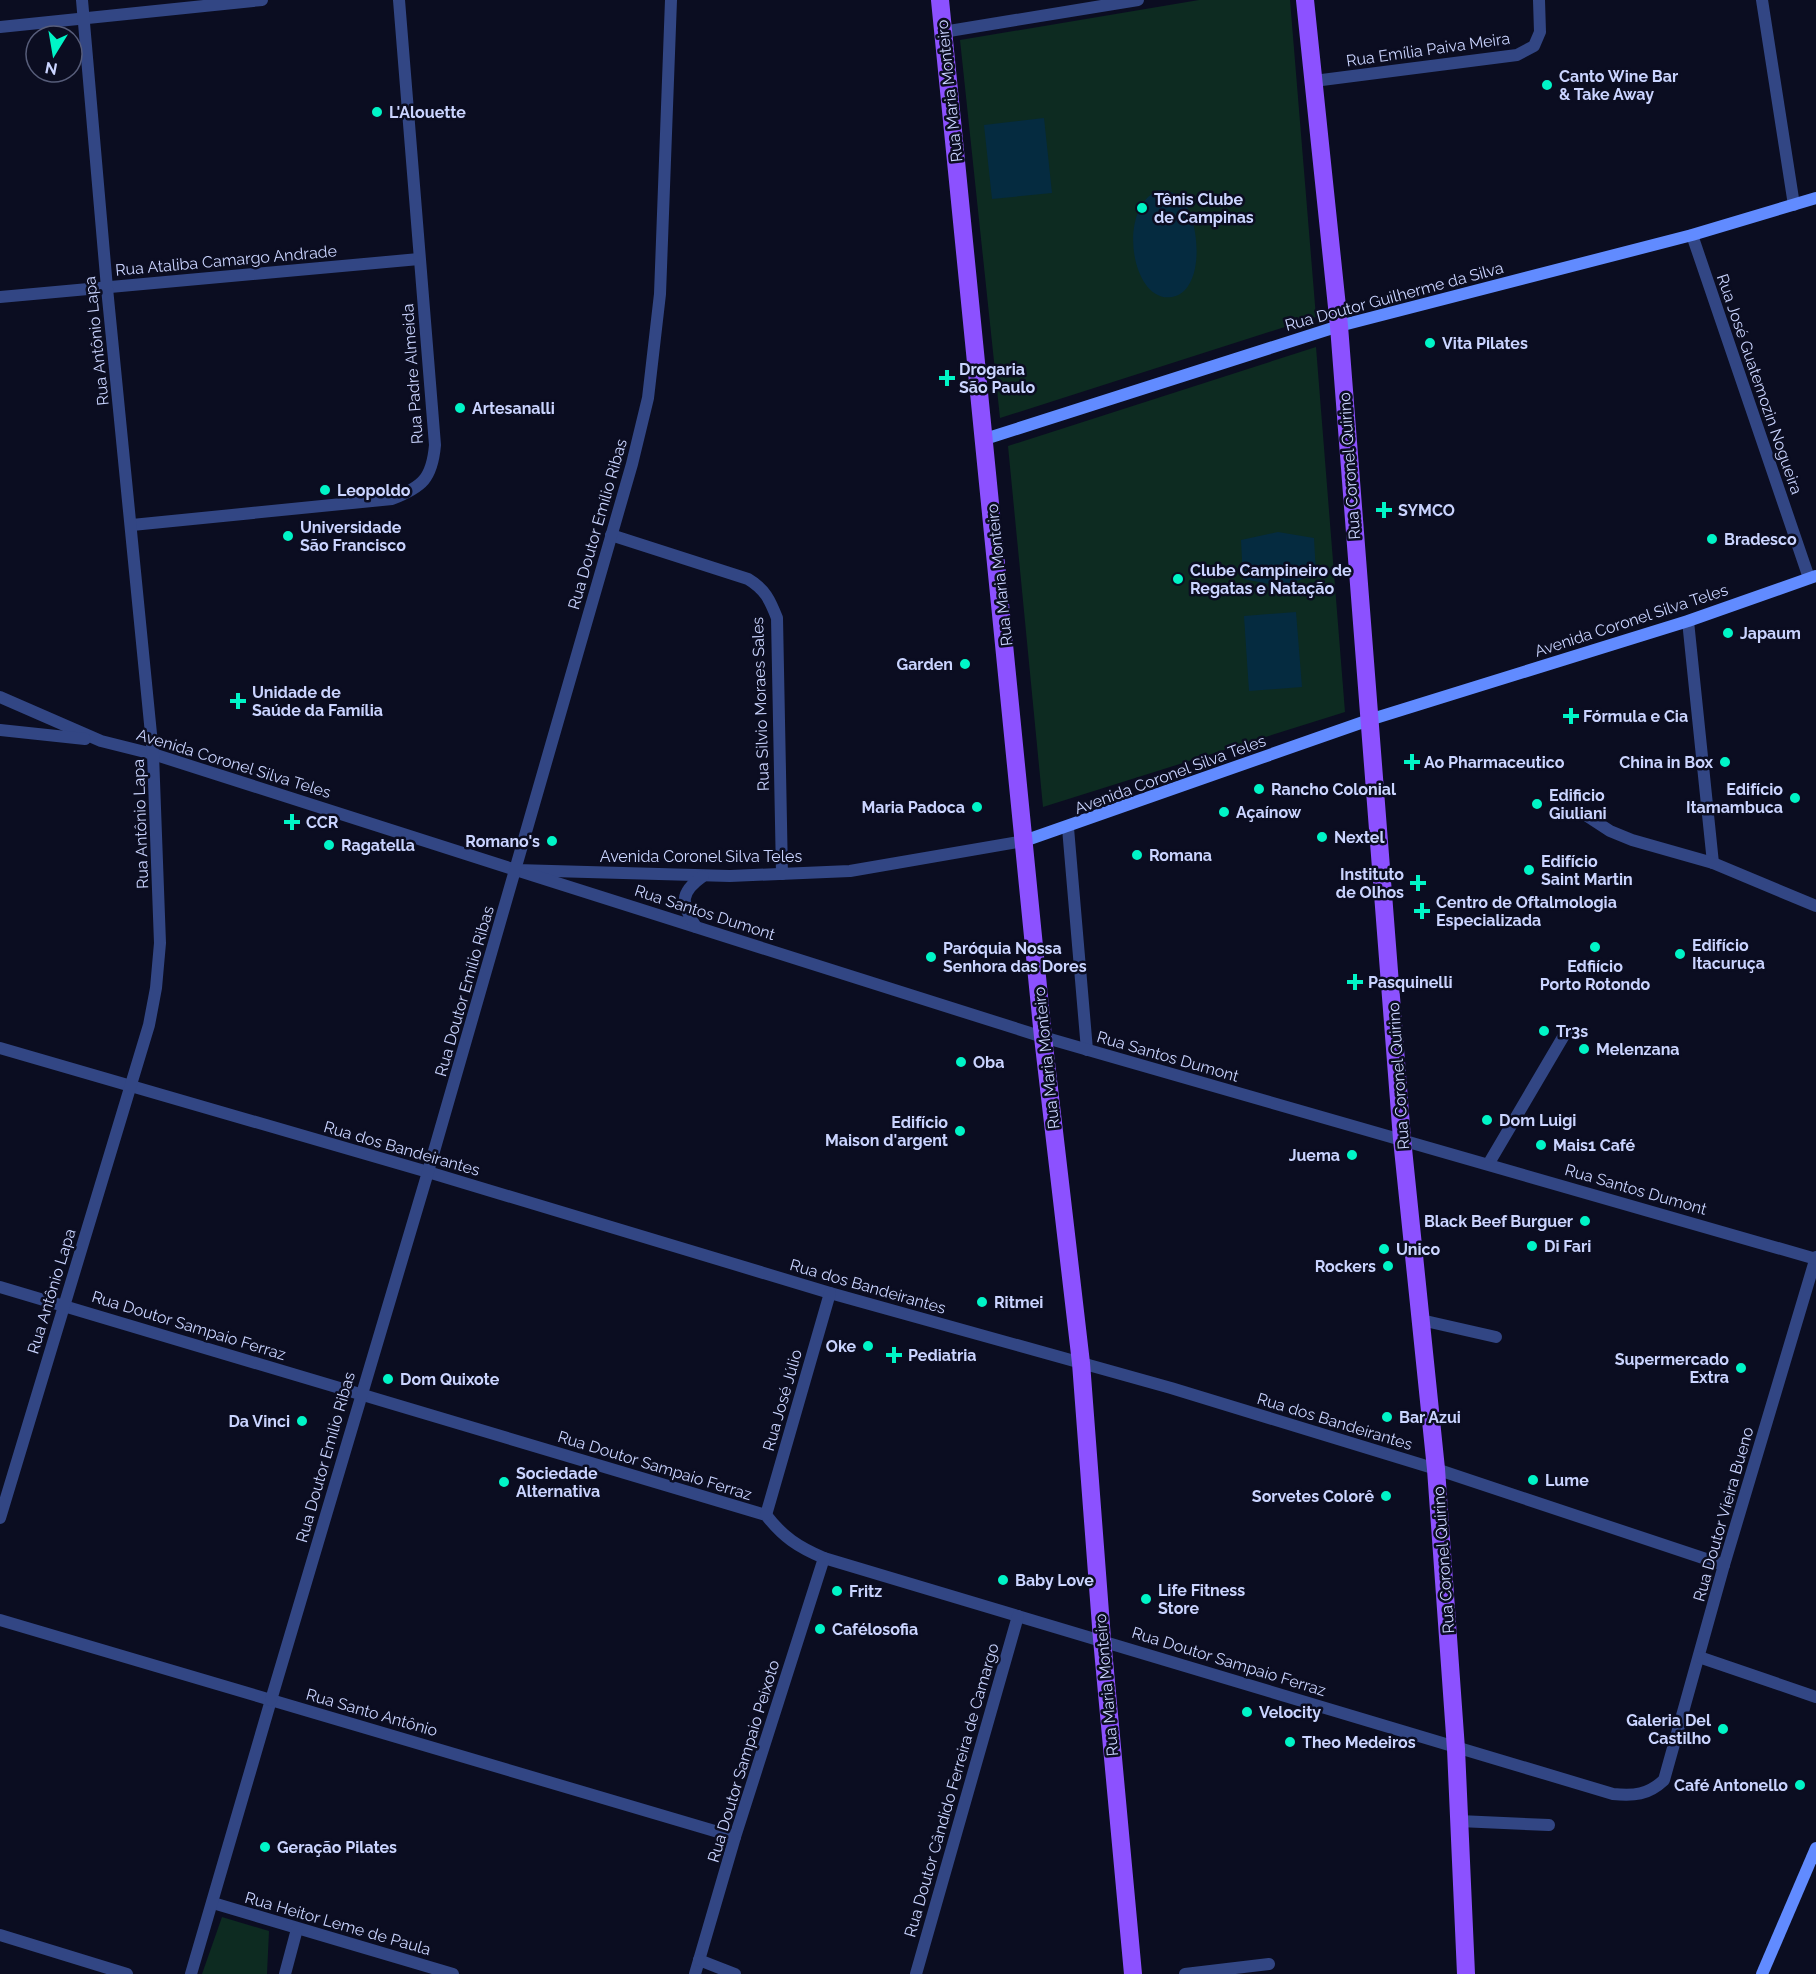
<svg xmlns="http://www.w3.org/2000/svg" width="1816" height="1974" font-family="Raleway,sans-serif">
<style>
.green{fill:#0d2b21}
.water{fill:#052b40}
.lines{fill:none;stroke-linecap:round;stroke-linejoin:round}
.service{stroke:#324684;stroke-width:12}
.pedestrian{stroke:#324684;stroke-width:12}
.minor{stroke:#324684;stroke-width:12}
.tertiary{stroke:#324684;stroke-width:12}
.secondary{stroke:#618bff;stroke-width:12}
.primary{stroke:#8c51ff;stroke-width:18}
.poi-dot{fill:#00f5c7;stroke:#0b0d21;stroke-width:2}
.labels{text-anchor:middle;stroke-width:5;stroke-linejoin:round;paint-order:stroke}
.street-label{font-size:16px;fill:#cad4ff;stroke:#0b0d21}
.poi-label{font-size:16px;font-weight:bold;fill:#cad4ff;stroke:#0b0d21;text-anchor:start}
</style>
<rect width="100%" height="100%" fill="#0b0d21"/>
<g class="green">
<path d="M1199,0H1290L1316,317L1000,418L960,40Z"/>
<path d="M1316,347L1345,712L1043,807L1008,446Z"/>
<path d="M222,1917L269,1931L267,1974H202Z"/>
</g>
<g class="water">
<path d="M1044,118L1052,193L992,199L984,125Z"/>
<path d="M1159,190C1166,191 1174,191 1180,197C1200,215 1207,291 1172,297C1131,304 1116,207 1159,190Z"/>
<path d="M1278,532L1314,538L1316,575L1280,586L1243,579L1241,540Z"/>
<path d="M1296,612L1302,687L1249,691L1244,616Z"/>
</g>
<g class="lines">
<g class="service">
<path d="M1421,1320L1496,1337"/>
<path d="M1459,1821L1549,1825"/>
</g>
<path class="pedestrian" d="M1489,1163L1566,1032"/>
<g class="minor">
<path d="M1762,0L1794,205"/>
<path d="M0,27L262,0"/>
<path d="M943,32L1138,0"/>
<path d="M1314,81L1517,55L1534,46L1540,32L1539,0"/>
<path d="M1692,235L1809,578"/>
<path d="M0,297L419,259"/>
<path d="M132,525L392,499C422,487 432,479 435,445L399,0"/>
<path d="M611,535L748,579C765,589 770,600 777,618L782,874"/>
<path d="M1688,621L1713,863"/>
<path d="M1581,812L1610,831L1632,840L1713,863L1816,906"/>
<path d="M0,1048L428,1172L830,1293L1171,1388L1436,1469L1724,1565"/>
<path d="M0,1287L766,1515C783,1537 798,1547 824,1558L1613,1794C1634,1796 1648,1795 1664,1780L1724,1565L1816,1257"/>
<path d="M766,1515L830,1293"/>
<path d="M735,1837L824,1558"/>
<path d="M213,1903L453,1974"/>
<path d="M0,1935L127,1974"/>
<path d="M191,1974L271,1700"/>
<path d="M285,1974L297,1929"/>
<path d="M916,1974L1018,1616"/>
<path d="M1185,1974L1269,1964"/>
</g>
<g class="tertiary">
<path d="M0,697L101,741L153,754L516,870L730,876L850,871L1024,841"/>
<path d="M0,730L85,739"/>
<path d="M1068,828L1087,1050"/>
<path d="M516,870L1043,1037L1816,1259"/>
<path d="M696,927C681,903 679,893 703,876"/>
<path d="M0,1518L149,1025L156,988L160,943L153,754L107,288L82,0"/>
<path d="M0,1620L735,1837L695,1974"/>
<path d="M1699,1657L1816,1697"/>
<path d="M271,1700L428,1172L632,464L648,398L660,294L671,0"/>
<path d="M699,1960L735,1974"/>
</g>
<g class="secondary">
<path d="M985,439L1339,326L1692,235L1816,198"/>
<path d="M1024,841L1369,720L1688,621L1816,576"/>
<path d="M1762,1974L1816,1848"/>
</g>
<g class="primary">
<path d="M940,0L1043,1037L1081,1363L1102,1639L1133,1974"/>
<path d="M1305,0L1339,326L1402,1139L1436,1469L1456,1749L1466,1974"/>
</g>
</g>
<g class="poi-dot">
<circle cx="1547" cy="85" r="6"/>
<circle cx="377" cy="112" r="6"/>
<circle cx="1142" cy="208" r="6"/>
<circle cx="1430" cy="343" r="6"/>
<path d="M944 369h6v6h6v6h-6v6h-6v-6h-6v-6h6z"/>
<circle cx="460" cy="408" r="6"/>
<circle cx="325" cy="490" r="6"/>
<path d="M1381 501h6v6h6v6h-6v6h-6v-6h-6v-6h6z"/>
<circle cx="288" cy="536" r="6"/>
<circle cx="1712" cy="539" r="6"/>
<circle cx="1178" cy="579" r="6"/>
<circle cx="1728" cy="633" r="6"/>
<circle cx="965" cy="664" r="6"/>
<path d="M235 692h6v6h6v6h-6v6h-6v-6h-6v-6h6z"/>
<path d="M1568 707h6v6h6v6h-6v6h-6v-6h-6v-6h6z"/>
<path d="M1409 753h6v6h6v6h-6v6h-6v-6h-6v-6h6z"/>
<circle cx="1725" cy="762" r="6"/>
<circle cx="1259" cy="789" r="6"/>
<circle cx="1795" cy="798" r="6"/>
<circle cx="1537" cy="804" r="6"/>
<circle cx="977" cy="807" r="6"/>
<circle cx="1224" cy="812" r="6"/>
<path d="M289 813h6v6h6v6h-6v6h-6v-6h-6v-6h6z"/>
<circle cx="1322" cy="837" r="6"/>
<circle cx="552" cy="841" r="6"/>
<circle cx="329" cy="845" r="6"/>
<circle cx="1137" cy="855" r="6"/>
<circle cx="1529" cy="870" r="6"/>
<path d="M1415 874h6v6h6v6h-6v6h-6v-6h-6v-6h6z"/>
<path d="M1419 902h6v6h6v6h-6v6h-6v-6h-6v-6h6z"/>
<circle cx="1595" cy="947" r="6"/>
<circle cx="1680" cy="954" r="6"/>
<circle cx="931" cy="957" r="6"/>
<path d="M1352 973h6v6h6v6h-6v6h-6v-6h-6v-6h6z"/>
<circle cx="1544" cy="1031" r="6"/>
<circle cx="1584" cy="1049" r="6"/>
<circle cx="961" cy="1062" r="6"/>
<circle cx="1487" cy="1120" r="6"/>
<circle cx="960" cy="1131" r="6"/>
<circle cx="1541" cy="1145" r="6"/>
<circle cx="1352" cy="1155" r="6"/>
<circle cx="1585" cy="1221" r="6"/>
<circle cx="1532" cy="1246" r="6"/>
<circle cx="1384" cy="1249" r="6"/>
<circle cx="1388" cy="1266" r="6"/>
<circle cx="982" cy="1302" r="6"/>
<circle cx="868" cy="1346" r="6"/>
<path d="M891 1346h6v6h6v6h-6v6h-6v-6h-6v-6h6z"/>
<circle cx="1741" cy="1368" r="6"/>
<circle cx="388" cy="1379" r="6"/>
<circle cx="1387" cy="1417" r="6"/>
<circle cx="302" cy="1421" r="6"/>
<circle cx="1533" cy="1480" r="6"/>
<circle cx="504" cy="1482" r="6"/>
<circle cx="1386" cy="1496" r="6"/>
<circle cx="1003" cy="1580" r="6"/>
<circle cx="837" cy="1591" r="6"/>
<circle cx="1146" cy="1599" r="6"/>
<circle cx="820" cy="1629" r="6"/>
<circle cx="1247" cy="1712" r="6"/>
<circle cx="1723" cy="1729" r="6"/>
<circle cx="1290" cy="1742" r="6"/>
<circle cx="1800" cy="1785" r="6"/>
<circle cx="265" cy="1847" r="6"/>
</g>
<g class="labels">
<g class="street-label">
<text transform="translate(1428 49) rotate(-8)" y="6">Rua Emília Paiva Meira</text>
<text transform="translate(949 91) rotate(-96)" y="6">Rua Maria Monteiro</text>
<text transform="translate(226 260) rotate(-5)" y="6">Rua Ataliba Camargo Andrade</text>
<text transform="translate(1394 296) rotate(-15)" y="6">Rua Doutor Guilherme da Silva</text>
<text transform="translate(96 341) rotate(-96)" y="6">Rua Antônio Lapa</text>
<text transform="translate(412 374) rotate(-94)" y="6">Rua Padre Almeida</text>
<text transform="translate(1760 384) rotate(71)" y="6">Rua José Guatemozin Nogueira</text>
<text transform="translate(1349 466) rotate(-94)" y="6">Rua Coronel Quirino</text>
<text transform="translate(597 524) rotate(-74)" y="6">Rua Doutor Emílio Ribas</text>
<text transform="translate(999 575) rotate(-96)" y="6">Rua Maria Monteiro</text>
<text transform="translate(1631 620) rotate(-18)" y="6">Avenida Coronel Silva Teles</text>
<text transform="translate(760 704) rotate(-92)" y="6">Rua Silvio Moraes Sales</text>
<text transform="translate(234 763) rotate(17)" y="6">Avenida Coronel Silva Teles</text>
<text transform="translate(1170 774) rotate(-20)" y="6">Avenida Coronel Silva Teles</text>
<text transform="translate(140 824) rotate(-92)" y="6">Rua Antônio Lapa</text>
<text x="701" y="862">Avenida Coronel Silva Teles</text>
<text transform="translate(705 912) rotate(18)" y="6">Rua Santos Dumont</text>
<text transform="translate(464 991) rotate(-74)" y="6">Rua Doutor Emílio Ribas</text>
<text transform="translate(1168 1056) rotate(16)" y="6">Rua Santos Dumont</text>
<text transform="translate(1046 1058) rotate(-96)" y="6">Rua Maria Monteiro</text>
<text transform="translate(1398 1076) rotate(-94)" y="6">Rua Coronel Quirino</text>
<text transform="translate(402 1148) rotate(16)" y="6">Rua dos Bandeirantes</text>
<text transform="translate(1636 1189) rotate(16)" y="6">Rua Santos Dumont</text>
<text transform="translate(868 1286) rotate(16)" y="6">Rua dos Bandeirantes</text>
<text transform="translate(51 1291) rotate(-73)" y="6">Rua Antônio Lapa</text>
<text transform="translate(189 1325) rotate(17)" y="6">Rua Doutor Sampaio Ferraz</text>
<text transform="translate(782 1400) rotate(-74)" y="6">Rua José Júlio</text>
<text transform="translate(1335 1421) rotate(17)" y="6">Rua dos Bandeirantes</text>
<text transform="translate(325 1457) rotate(-74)" y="6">Rua Doutor Emílio Ribas</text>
<text transform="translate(655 1465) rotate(17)" y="6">Rua Doutor Sampaio Ferraz</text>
<text transform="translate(1723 1514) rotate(-74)" y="6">Rua Doutor Vieira Bueno</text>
<text transform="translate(1443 1560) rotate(-94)" y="6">Rua Coronel Quirino</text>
<text transform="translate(1229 1661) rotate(17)" y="6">Rua Doutor Sampaio Ferraz</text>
<text transform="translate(1106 1685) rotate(-95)" y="6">Rua Maria Monteiro</text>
<text transform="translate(372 1712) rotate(16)" y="6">Rua Santo Antônio</text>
<text transform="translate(743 1761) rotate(-73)" y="6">Rua Doutor Sampaio Peixoto</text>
<text transform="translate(951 1790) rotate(-74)" y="6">Rua Doutor Cândido Ferreira de Camargo</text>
<text transform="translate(338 1923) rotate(16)" y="6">Rua Heitor Leme de Paula</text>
</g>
<g class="poi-label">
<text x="1559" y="82">Canto Wine Bar<tspan x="1559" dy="18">&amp; Take Away</tspan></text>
<text x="389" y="118">L'Alouette</text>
<text x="1154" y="205">Tênis Clube<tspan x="1154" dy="18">de Campinas</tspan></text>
<text x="1442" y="349">Vita Pilates</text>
<text x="959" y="375">Drogaria<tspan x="959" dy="18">São Paulo</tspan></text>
<text x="472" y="414">Artesanalli</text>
<text x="337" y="496">Leopoldo</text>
<text x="1398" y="516">SYMCO</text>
<text x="300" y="533">Universidade<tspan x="300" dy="18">São Francisco</tspan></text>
<text x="1724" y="545">Bradesco</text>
<text x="1190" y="576">Clube Campineiro de<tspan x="1190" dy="18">Regatas e Natação</tspan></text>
<text x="1740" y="639">Japaum</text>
<text x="953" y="670" text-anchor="end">Garden</text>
<text x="252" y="698">Unidade de<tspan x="252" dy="18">Saúde da Família</tspan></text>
<text x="1583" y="722">Fórmula e Cia</text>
<text x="1424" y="768">Ao Pharmaceutico</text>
<text x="1713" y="768" text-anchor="end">China in Box</text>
<text x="1271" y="795">Rancho Colonial</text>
<text x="1783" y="795" text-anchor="end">Edifício<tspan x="1783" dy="18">Itamambuca</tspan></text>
<text x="1549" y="801">Edificio<tspan x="1549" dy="18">Giuliani</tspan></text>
<text x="965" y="813" text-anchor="end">Maria Padoca</text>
<text x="1236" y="818">Açaínow</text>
<text x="306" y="828">CCR</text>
<text x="1334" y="843">Nextel</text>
<text x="540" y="847" text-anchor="end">Romano's</text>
<text x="341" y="851">Ragatella</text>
<text x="1149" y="861">Romana</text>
<text x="1541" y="867">Edifício<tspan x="1541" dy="18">Saint Martin</tspan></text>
<text x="1404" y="880" text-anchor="end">Instituto<tspan x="1404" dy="18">de Olhos</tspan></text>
<text x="1436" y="908">Centro de Oftalmologia<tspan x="1436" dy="18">Especializada</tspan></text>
<text x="1692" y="951">Edifício<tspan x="1692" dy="18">Itacuruça</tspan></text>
<text x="943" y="954">Paróquia Nossa<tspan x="943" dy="18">Senhora das Dores</tspan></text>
<text x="1595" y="972" text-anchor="middle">Edfiício<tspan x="1595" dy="18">Porto Rotondo</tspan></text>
<text x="1368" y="988">Pasquinelli</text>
<text x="1556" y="1037">Tr3s</text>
<text x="1596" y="1055">Melenzana</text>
<text x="973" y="1068">Oba</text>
<text x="1499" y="1126">Dom Luigi</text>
<text x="948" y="1128" text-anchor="end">Edifício<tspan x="948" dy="18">Maison d'argent</tspan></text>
<text x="1553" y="1151">Mais1 Café</text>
<text x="1340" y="1161" text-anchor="end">Juema</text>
<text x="1573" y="1227" text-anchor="end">Black Beef Burguer</text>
<text x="1544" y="1252">Di Fari</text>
<text x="1396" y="1255">Unico</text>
<text x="1376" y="1272" text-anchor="end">Rockers</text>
<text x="994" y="1308">Ritmei</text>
<text x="856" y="1352" text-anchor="end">Oke</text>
<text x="908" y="1361">Pediatria</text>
<text x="1729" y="1365" text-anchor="end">Supermercado<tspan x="1729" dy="18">Extra</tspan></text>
<text x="400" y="1385">Dom Quixote</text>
<text x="1399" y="1423">Bar Azui</text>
<text x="290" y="1427" text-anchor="end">Da Vinci</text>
<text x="516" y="1479">Sociedade<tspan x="516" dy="18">Alternativa</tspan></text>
<text x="1545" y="1486">Lume</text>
<text x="1374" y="1502" text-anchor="end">Sorvetes Colorê</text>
<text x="1015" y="1586">Baby Love</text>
<text x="1158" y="1596">Life Fitness<tspan x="1158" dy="18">Store</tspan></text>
<text x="849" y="1597">Fritz</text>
<text x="832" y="1635">Cafélosofia</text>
<text x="1259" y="1718">Velocity</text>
<text x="1711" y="1726" text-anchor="end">Galeria Del<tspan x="1711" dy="18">Castilho</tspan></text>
<text x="1302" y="1748">Theo Medeiros</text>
<text x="1788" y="1791" text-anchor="end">Café Antonello</text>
<text x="277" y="1853">Geração Pilates</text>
</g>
</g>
<g transform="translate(54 54) rotate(191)"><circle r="28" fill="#0b0d21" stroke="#575d7a" stroke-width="1.5"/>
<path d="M0-4.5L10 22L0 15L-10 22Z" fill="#00f5c7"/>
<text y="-9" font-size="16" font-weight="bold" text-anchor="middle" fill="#cad4ff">N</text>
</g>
</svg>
